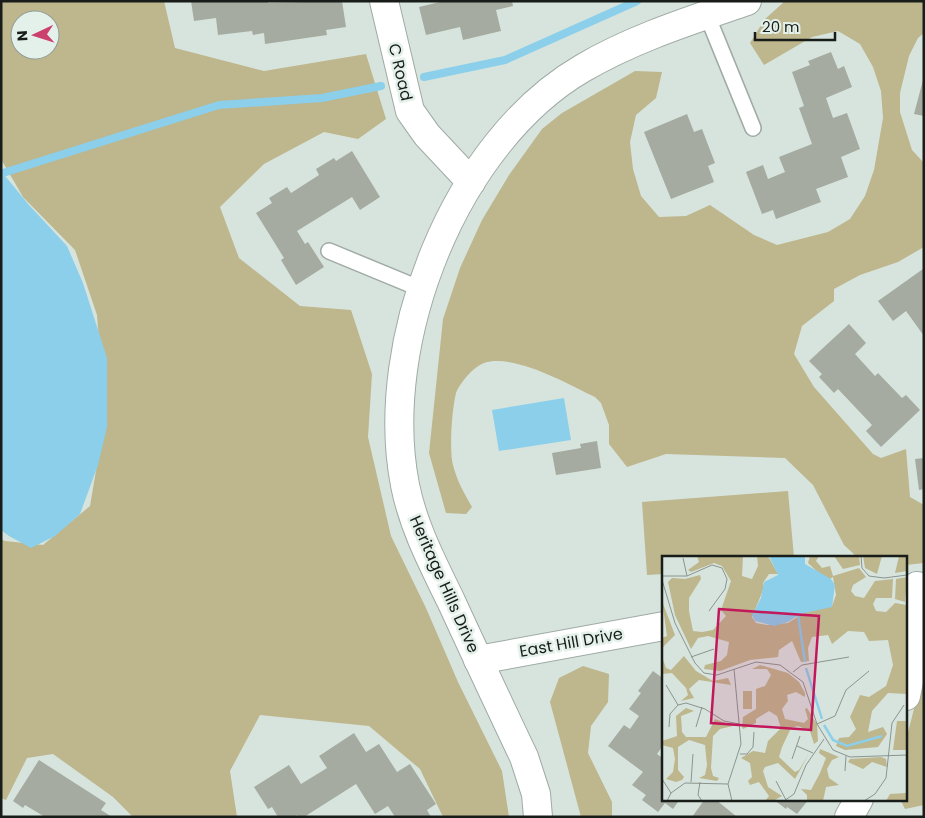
<svg xmlns="http://www.w3.org/2000/svg" width="925" height="818" font-family="Poppins,sans-serif">
<style>
.green{fill:#beb68c;fill-rule:evenodd}
.water{fill:#8bcfeb}
.lines{fill:none;stroke-linecap:round;stroke-linejoin:round}
.stream{stroke:#8bcfeb;stroke-width:8}
.building{fill:#a5aba0}
.service-casing{stroke:#9faba4;stroke-width:18}
.minor-casing{stroke:#9faba4;stroke-width:30}
.service{stroke:#fff;stroke-width:15}
.minor{stroke:#fff;stroke-width:28}
.labels{text-anchor:middle;stroke-width:5;stroke-linejoin:round;paint-order:stroke}
.street-label{font-size:16px;fill:#181d1a;stroke:#e4f1ea}
.inset-river{fill:none;stroke:#8bcfeb;stroke-width:2.5}
.inset-road{fill:none;stroke:#8b948f;stroke-width:1}
.view{fill:#c2185b;fill-opacity:0.15;stroke:#c2185b;stroke-width:2.5}
.inset-edge{fill:none;stroke:#181d1a;stroke-width:2.5}
</style>
<rect width="100%" height="100%" fill="#d7e4dd"/>
<g class="green">
<path d="M1,1H164L175,48L264,71L366,54L386,119L358,139L324,132L264,164L220,207L239,258L300,306L351,310L372,374L368,437L391,536L426,608L458,682L502,771L509,817H443L420,769L369,726L260,715L230,771L237,817H133L113,797L53,754L27,758L6,800L1,798V539L5,541L43,545L90,506L105,418L97,315L75,250L23,197L1,159ZM20,20H50V50H20Z"/>
<path d="M785,1H924V33L918,38L909,56L900,93V112L912,150L924,163V247L898,262L860,275L834,289V301L802,326L794,354L814,387L873,454L881,458L906,449L910,497L924,505V563L906,565V557H857L844,545L813,485L785,458L666,454L627,467L609,444V425L601,403L595,397C568,384 514,353 484,363C473,367 460,383 456,393C452,409 449,449 453,465C457,481 464,493 472,507L466,514L446,513L429,453L443,319L460,268L482,220L509,175L542,129L562,113L635,71L662,72L656,98L636,115L630,142L633,169L641,196L659,217L686,216L710,205L754,235L777,245L828,232L850,219L865,196L874,170L883,118L881,91L873,67L860,44L838,31L812,37L764,65L750,43L765,19Z"/>
<path d="M788,491L794,557H664V574L647,575L642,502Z"/>
<path d="M583,666L609,674L608,702L591,726L588,753L612,802V817H581L550,702L559,678Z"/>
<path d="M924,670V805L905,809L900,799H906V740Z"/>
</g>
<g class="water">
<path d="M1,171L29,205L67,246L83,283L107,358V427L98,465L80,514L55,536L31,548L9,536L1,530Z"/>
<path d="M564,398L571,440L499,451L492,410Z"/>
</g>
<g class="lines">
<g class="stream">
<path d="M424,77L505,60L637,1"/>
<path d="M3,173L219,105L322,98L381,86"/>
</g>
</g>
<g class="building">
<path d="M191,1H268V3L342,1L346,27L326,30L327,35L265,44L264,33L253,35L252,31L218,35L216,18L194,21Z"/>
<path d="M444,1H512L513,6L496,10L501,31L463,40L460,27L426,35L419,7Z"/>
<path d="M831,52L838,69L844,66L852,87L826,98L833,118L847,113L860,149L841,157L848,177L816,189L821,202L776,219L773,210L762,214L746,172L763,165L768,179L785,172L779,157L812,144L799,108L804,106L792,72L810,65L808,61Z"/>
<path d="M923,80H924V116L914,114Z"/>
<path d="M687,114L694,132L702,129L715,163L708,166L714,182L671,199L644,132Z"/>
<path d="M352,151L380,197L360,210L352,197L297,231L305,244L308,242L324,267L296,285L281,260L284,258L256,213L272,203L269,198L287,187L291,193L319,175L316,169L334,158L336,161Z"/>
<path d="M923,269L924,271V336L906,311L893,321L878,301Z"/>
<path d="M849,324L866,343L855,354L875,376L878,373L902,398L906,395L920,410L881,447L866,431L872,425L838,389L834,393L819,377L822,374L809,361Z"/>
<path d="M597,441L601,468L556,475L552,453L581,448L580,444Z"/>
<path d="M924,458V489L919,490L915,459Z"/>
<path d="M653,671L664,679V744L657,754L664,759V799H680L673,809L665,803L658,812L642,800L646,795L632,785L643,772L608,746L624,725L630,729L639,716L629,709L641,693L638,691Z"/>
<path d="M354,733L366,752L379,744L397,772L410,764L436,804L427,810L431,817H395L388,806L375,814L356,784L304,817H298L297,815L294,817H278L272,807L268,809L254,787L289,765L301,784L327,768L319,756Z"/>
<path d="M39,760L106,803L101,810L112,817H45L25,805L23,808L13,801Z"/>
<path d="M705,799H715L737,817H692Z"/>
<path d="M773,799H809L797,814L787,807L786,809Z"/>
</g>
<g class="lines">
<defs>
<g id="service">
<path d="M707,15L753,128"/>
<path d="M329,251L421,289"/>
</g>
<g id="minor">
<path d="M384,1L410,111L427,135L471,182"/>
<path d="M478,660L664,626"/>
<path d="M906,696L919,633L917,586"/>
<path d="M538,817L536,794L524,757C499,705 475,653 451,601C433,564 413,526 405,485C377,342 455,142 583,68C634,38 692,20 747,1"/>
<path d="M849,817L859,799"/>
</g>
</defs>
<use href="#service" class="service-casing"/>
<use href="#minor" class="minor-casing"/>
<use href="#service" class="service"/>
<use href="#minor" class="minor"/>
</g>
<g class="labels">
<g class="street-label">
<text transform="translate(401 72) rotate(77)" y="6">C Road</text>
<text transform="translate(445 584) rotate(66)" y="6">Heritage Hills Drive</text>
<text transform="translate(571 642) rotate(-10)" y="6">East Hill Drive</text>
</g>
</g>
<g transform="translate(662 556)">
<rect width="245" height="245" fill="#d7e4dd"/>
<path d="M35,0H81L80,20L90,23L96,10L95,0H106L116,18H107L101,27L102,32L90,61L94,67L105,69L126,67L143,56L170,50L174,39L171,21L168,23L159,19L146,7L148,0H157L154,5L160,12L168,10L171,20L197,12L204,21L191,29L189,35L193,40L202,42L213,25L231,23L230,42H214L211,48L214,55L224,56L233,47L245,49V138L226,137L210,155L206,176L221,171L225,178L216,191L183,194L174,190L177,182L187,181L194,173L188,161L198,139L207,141L224,130L231,109L226,84L207,85L202,76L186,75L170,88L166,79L150,81L146,92L147,105L139,106L130,85L117,94L116,101L88,104L58,115L42,113L43,109L59,105L65,99L67,86L46,80L36,82L29,93L13,59L6,26L10,22L23,23L38,19L39,23L27,42V55L31,75L40,76L51,74L64,60L59,54L69,25L60,10L52,7L29,16L26,14L37,6ZM172,0H197L198,9L181,13ZM201,0H220L215,18L203,12ZM237,0H245V15L233,17ZM245,21L243,46L233,43L234,23ZM0,45L13,79L0,92V82L5,80ZM22,100L34,115L51,125L66,122L69,129L37,124L27,133L32,142L19,145L26,139L24,132L10,117L0,118V101L4,112L9,114ZM98,109L126,117L137,126L143,137V141L134,136L125,139L126,145L120,153L123,163L142,167L146,163L143,153L145,152L155,168L156,185L152,188L148,175L136,170L129,172L120,191L117,201L133,216L137,214L147,198L133,223L116,207L103,211L101,215L106,231L120,240L111,245H103L107,240L97,226L88,229L86,225L90,221L88,207L79,202L91,195L103,197L106,185L119,172L115,160L107,155L94,163V167L81,173L80,171L81,161L94,153V133L103,130L109,119L105,113H90ZM81,135H90V153H81ZM24,152L32,155L19,160L20,176L24,181H44L53,163L71,170L58,173L51,180L49,212L51,220L57,222L55,225L37,222L43,219L45,209L43,189L27,184L16,191V214L22,221L20,224L14,226L4,223L11,216L13,203L11,192L0,189V185L15,180L14,160ZM235,165H245V194H231ZM158,193L177,201L170,204L165,213L167,222L177,229L164,231L161,245H145V239L139,233L149,234L158,217L164,202L157,197ZM219,201L224,203L225,211L210,206L201,213L186,206L188,203ZM245,237V245H224L228,238Z" fill="#beb68c"/>
<path d="M107,0H143V8L169,23L173,29L170,51L138,58L126,66L112,70L93,65L90,59L99,42L102,26L116,19Z" fill="#8bcfeb"/>
<path class="inset-river" d="M136,59L143,106M144,112L160,163M162,169L171,184L185,190L220,180"/>
<path class="inset-road" d="M199,0L200,12L207,20L222,22L245,19M21,2L25,20M0,20H25L50,9L60,12L65,23L63,33L47,55M0,24L13,67L33,107L42,117L55,119L94,106L118,109L141,126L155,168L171,194L188,201L245,199M29,101L52,93M131,116L140,109L187,101M4,129L16,149M155,168L173,160L184,134L207,115M7,171L8,158L16,149L24,147L43,153L62,165L77,168M34,171L40,151M135,190L151,197M78,198H85L91,191L92,176M130,203L138,180M183,215L184,200M0,223L9,237M114,225L124,244M29,226L31,198M38,226L36,239L40,245M5,245L9,237L23,227L66,228M70,245L66,228L79,188L72,113M122,245L132,238L144,209L162,183M202,245L213,238L224,222L230,167L242,149"/>
<path class="view" d="M57,53L157,60L149,174L49,167Z"/>
<rect width="245" height="245" class="inset-edge"/>
</g>
<rect width="925" height="818" fill="none" stroke="#181d1a" stroke-width="5"/>
<g transform="translate(35 35) rotate(266)"><circle r="24" fill="#e4f1ea" stroke="#929c97"/>
<path d="M0-4L9 19L0 12L-9 19Z" fill="#cc4070"/>
<text y="-8" font-size="14" font-weight="bold" text-anchor="middle" fill="#181d1a">N</text>
</g>
<path d="M755 32v8h80v-8" fill="none" stroke="#181d1a" stroke-width="2.5"/>
<text x="762" y="32" font-size="15" fill="#181d1a" stroke="#e4f1ea" stroke-width="4" paint-order="stroke">20 m</text>
</svg>
